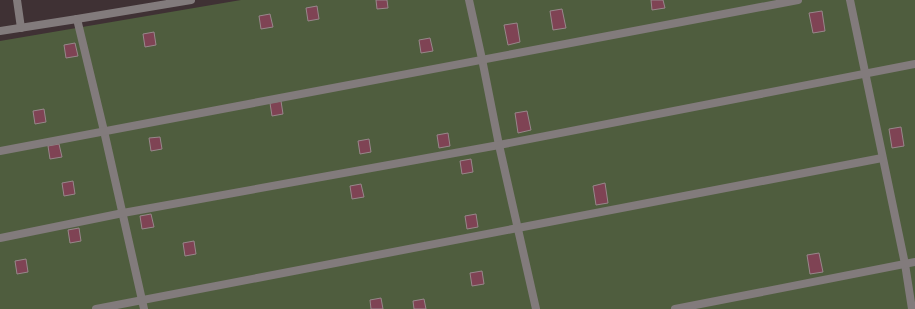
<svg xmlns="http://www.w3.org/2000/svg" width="915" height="309" font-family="Roboto,sans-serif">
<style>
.green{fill:#4f5d3e}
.building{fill:#7f4354;stroke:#98878b}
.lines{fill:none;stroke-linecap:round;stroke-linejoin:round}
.lane{stroke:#827b7c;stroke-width:8}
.street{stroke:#827b7c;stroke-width:8}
</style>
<rect width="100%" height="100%" fill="#3f3134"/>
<path class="green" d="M241,0H915V309H0V41Z"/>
<g class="building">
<path d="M376,0H387L388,8L377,9Z"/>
<path d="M651,0H663L665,8L652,10Z"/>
<path d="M317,6L319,19L308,21L306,8Z"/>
<path d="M562,9L566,28L553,30L550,11Z"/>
<path d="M822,11L825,31L813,33L809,13Z"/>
<path d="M270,14L273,27L261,29L259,16Z"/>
<path d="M517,23L520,42L508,45L504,25Z"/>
<path d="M154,32L156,45L145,47L143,34Z"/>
<path d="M430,38L433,51L421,53L419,40Z"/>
<path d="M75,43L78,56L66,58L64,45Z"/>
<path d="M281,101L283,114L272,116L270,103Z"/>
<path d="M44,109L46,122L35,124L33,111Z"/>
<path d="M527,111L531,130L518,133L515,113Z"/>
<path d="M901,127L904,146L892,148L889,129Z"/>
<path d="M448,133L450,146L439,148L437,135Z"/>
<path d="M160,137L162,149L151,151L149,138Z"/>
<path d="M369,139L371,152L360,154L358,141Z"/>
<path d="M59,144L62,157L50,159L48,146Z"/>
<path d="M471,159L473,172L462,174L460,161Z"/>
<path d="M73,181L75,194L64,196L62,183Z"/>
<path d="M605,183L608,203L596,205L593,186Z"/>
<path d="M361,184L364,197L352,199L350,186Z"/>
<path d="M151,214L154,227L142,229L140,216Z"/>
<path d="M476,214L478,227L467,229L465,216Z"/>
<path d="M79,228L81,241L70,243L68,230Z"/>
<path d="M194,241L196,254L185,256L183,243Z"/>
<path d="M819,253L823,272L810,274L807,255Z"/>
<path d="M26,259L28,272L17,274L15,261Z"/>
<path d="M482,271L484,284L472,286L470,273Z"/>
<path d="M381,298L383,309H371L370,300Z"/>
<path d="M424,299L426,309H414L413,301Z"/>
</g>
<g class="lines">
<g class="lane">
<path d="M469,0L482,59L499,145L536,309"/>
<path d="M850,0L905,264L912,309"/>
<path d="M77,19L104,131L144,309"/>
<path d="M0,151L798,0"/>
<path d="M0,238L123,213L499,145L915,64"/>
<path d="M96,309L882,158"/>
<path d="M675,309L915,262"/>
</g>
<g class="street">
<path d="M17,0L21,28"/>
<path d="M0,31L77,19L191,0"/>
</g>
</g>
</svg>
